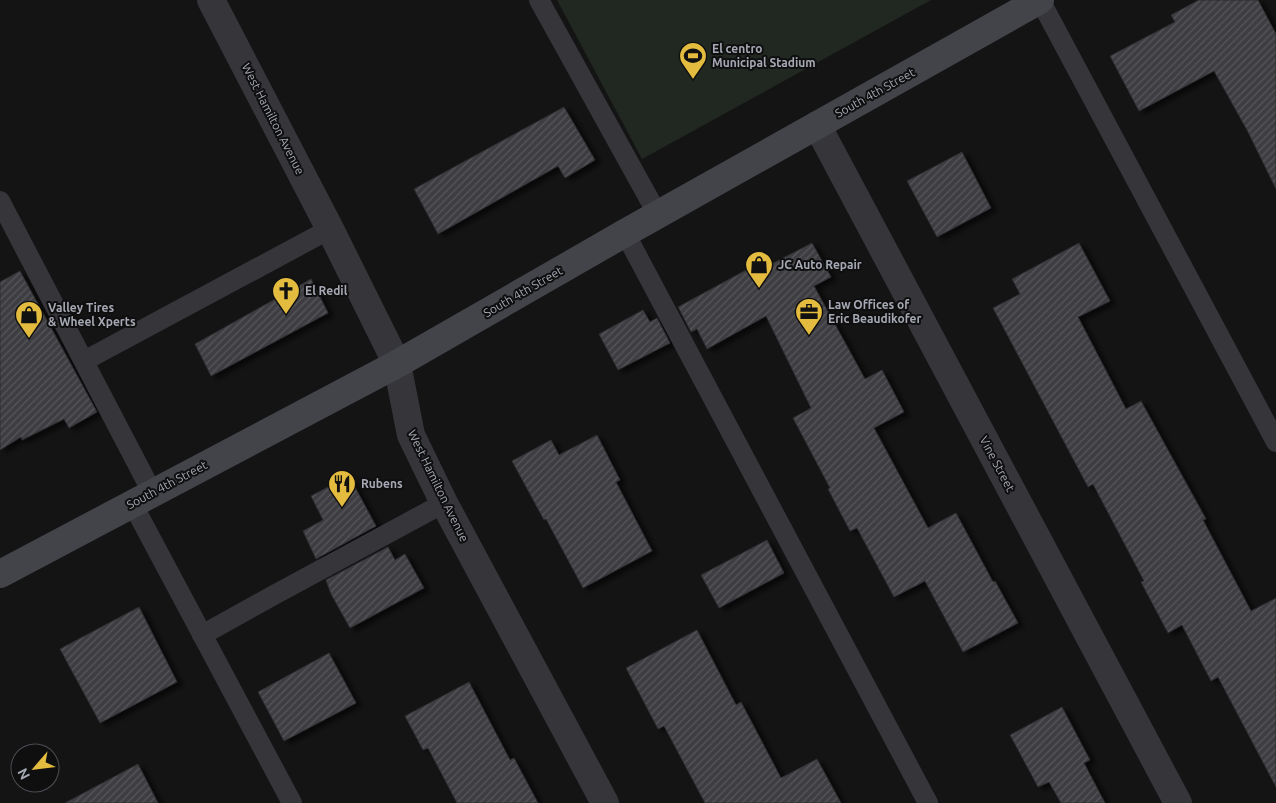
<svg xmlns="http://www.w3.org/2000/svg" width="1276" height="803" font-family="Ubuntu,sans-serif">
<style>
.green{fill:#202821}
.building{fill:url(#building-hatch);stroke:#2e2e31;filter:url(#shadow)}
.lines{fill:none;stroke-linecap:round;stroke-linejoin:round}
.lane{stroke:#35353a;stroke-width:20}
.street{stroke:#35353a;stroke-width:28}
.secondary{stroke:#43444a;stroke-width:28}
.labels{text-anchor:middle;stroke-width:4;stroke-linejoin:round;paint-order:stroke}
.poi-label{font-size:12px;font-weight:bold;fill:#a6a9b4;stroke:#0f0f10;text-anchor:start}
.street-label{font-size:12px;fill:#a6a9b4;stroke:#0f0f10}
</style>
<defs>
<pattern id="building-hatch" width="6" height="6" patternUnits="userSpaceOnUse" patternTransform="scale(1.25)"><rect width="6" height="6" fill="#3e3e42"/><path d="M-1 1l2-2M0 6l6-6M5 7l2-2" fill="none" stroke="#57575b"/></pattern>
<filter id="shadow"><feDropShadow dx="5.5" dy="3" stdDeviation="2.5" flood-color="#0009"/></filter>
</defs>
<rect width="100%" height="100%" fill="#141415"/>
<path class="green" d="M557,0H931L642,159Z"/>
<g class="building">
<path d="M1199,0H1258L1276,34V189L1247,130L1214,71L1139,111L1110,56L1175,22L1171,15Z"/>
<path d="M564,107L595,160L565,178L558,166L438,234L414,189Z"/>
<path d="M962,152L991,208L937,237L907,181Z"/>
<path d="M812,243L831,277L814,286L865,379L882,370L904,412L874,428L928,528L956,513L993,582L995,581L1018,623L963,652L925,581L894,597L857,528L850,531L828,489L830,488L793,418L811,408L766,316L707,349L697,329L691,332L678,307L761,262L764,268Z"/>
<path d="M1079,243L1110,301L1078,317L1126,409L1141,401L1206,519L1203,520L1251,611L1276,598V787L1218,677L1211,681L1182,625L1168,633L1141,582L1144,581L1093,484L1088,487L993,308L1020,294L1012,279Z"/>
<path d="M20,271L97,412L69,428L64,419L22,440L21,437L0,450V282Z"/>
<path d="M311,279L328,313L211,376L195,344Z"/>
<path d="M643,310L650,322L657,318L670,343L618,370L599,334Z"/>
<path d="M597,435L620,480L616,482L652,551L583,588L546,519L544,520L512,461L551,440L559,455Z"/>
<path d="M349,476L376,526L316,559L303,531L323,520L311,496Z"/>
<path d="M767,540L784,573L719,608L701,575Z"/>
<path d="M388,547L395,560L405,554L424,588L350,628L331,594L326,580Z"/>
<path d="M139,607L177,682L100,723L60,649Z"/>
<path d="M697,630L736,705L741,702L781,778L817,759L841,803H705L664,726L658,729L626,668Z"/>
<path d="M329,653L356,703L284,741L258,692Z"/>
<path d="M469,682L510,760L514,758L538,803H457L428,748L423,750L405,716Z"/>
<path d="M1062,707L1090,760L1084,763L1105,803H1061L1049,782L1038,787L1010,735Z"/>
<path d="M138,764L158,803H65Z"/>
</g>
<g class="lines">
<g class="lane">
<path d="M539,0L658,215"/>
<path d="M1040,0L1276,442"/>
<path d="M0,201L152,492"/>
<path d="M625,233L928,803"/>
<path d="M84,361L330,229"/>
<path d="M132,503L292,803"/>
<path d="M202,635L274,595L444,503"/>
</g>
<g class="street">
<path d="M211,0L330,229L397,364L411,435L444,503L605,803"/>
<path d="M817,125L1178,803"/>
</g>
<path class="secondary" d="M0,574L397,364L625,233L1040,0"/>
</g>
<defs>
<symbol id="stadium-pin" viewBox="-11 -11 22 30"><path d="M0 17L-7.5 6A9.5 9.5 0 1 1 7.5 6Z" fill="#e3bb3e" stroke="#0f0f10"/><path d="M0-5a6.5 5 0 1 0 0 10a6.5 5 0 1 0 0-10ZM-3.5-1.8h7v3.6h-7Z" fill="#111"/></symbol>
<symbol id="shop-pin" viewBox="-11 -11 22 30"><path d="M0 17L-7.5 6A9.5 9.5 0 1 1 7.5 6Z" fill="#e3bb3e" stroke="#0f0f10"/><path d="M-5-2.5h2.3a2.7 3.5 0 0 1 5.4 0H5L5.5 6h-11ZM-1.5-2.5h3a1.5 2.3 0 0 0-3 0Z" fill="#111"/></symbol>
<symbol id="church-pin" viewBox="-11 -11 22 30"><path d="M0 17L-7.5 6A9.5 9.5 0 1 1 7.5 6Z" fill="#e3bb3e" stroke="#0f0f10"/><path d="M-1.2-6h2.4v3.5h3.3v2.4h-3.3V6h-2.4V-.1h-3.3v-2.4h3.3Z" fill="#111"/></symbol>
<symbol id="office-pin" viewBox="-11 -11 22 30"><path d="M0 17L-7.5 6A9.5 9.5 0 1 1 7.5 6Z" fill="#e3bb3e" stroke="#0f0f10"/><path d="M-6-3h4V-5.5h4V-3h4V5H-6ZM-1-4.5V-3h2v-1.5ZM-6 0V1H6V0Z" fill="#111"/></symbol>
<symbol id="restaurant-pin" viewBox="-11 -11 22 30"><path d="M0 17L-7.5 6A9.5 9.5 0 1 1 7.5 6Z" fill="#e3bb3e" stroke="#0f0f10"/><path d="M-5-6h1v4h1v-4h1v4h1v-4h1v5L-1.5 .5V6h-2V.5L-5-1ZM5-6V6H3V1.5H1.5Q1.5-4 5-6Z" fill="#111"/></symbol>
</defs>
<g fill-rule="evenodd">
<use href="#stadium-pin" x="677" y="40" width="32" height="43"/>
<use href="#shop-pin" x="743" y="249" width="32" height="43"/>
<use href="#church-pin" x="270" y="275" width="32" height="43"/>
<use href="#office-pin" x="793" y="296" width="32" height="43"/>
<use href="#shop-pin" x="13" y="299" width="32" height="43"/>
<use href="#restaurant-pin" x="326" y="468" width="32" height="43"/>
</g>
<g class="labels">
<g class="poi-label">
<text x="712" y="53">El centro<tspan x="712" dy="14">Municipal Stadium</tspan></text>
<text x="778" y="269">JC Auto Repair</text>
<text x="305" y="295">El Redil</text>
<text x="828" y="309">Law Offices of<tspan x="828" dy="14">Eric Beaudikofer</tspan></text>
<text x="48" y="312">Valley Tires<tspan x="48" dy="14">&amp; Wheel Xperts</tspan></text>
<text x="361" y="488">Rubens</text>
</g>
<g class="street-label">
<text transform="translate(875 93) rotate(-29)" y="4">South 4th Street</text>
<text transform="translate(273 119) rotate(63)" y="4">West Hamilton Avenue</text>
<text transform="translate(523 292) rotate(-30)" y="4">South 4th Street</text>
<text transform="translate(997 464) rotate(62)" y="4">Vine Street</text>
<text transform="translate(167 485) rotate(-28)" y="4">South 4th Street</text>
<text transform="translate(438 486) rotate(64)" y="4">West Hamilton Avenue</text>
</g>
</g>
<g transform="translate(35 768) rotate(242)"><circle r="24" fill="#0f0f10" stroke="#4b4d52"/>
<path d="M0-4L9 19L0 12L-9 19Z" fill="#e3bb3e"/>
<text y="-8" font-size="14" font-weight="bold" text-anchor="middle" fill="#a6a9b4">N</text>
</g>
</svg>
